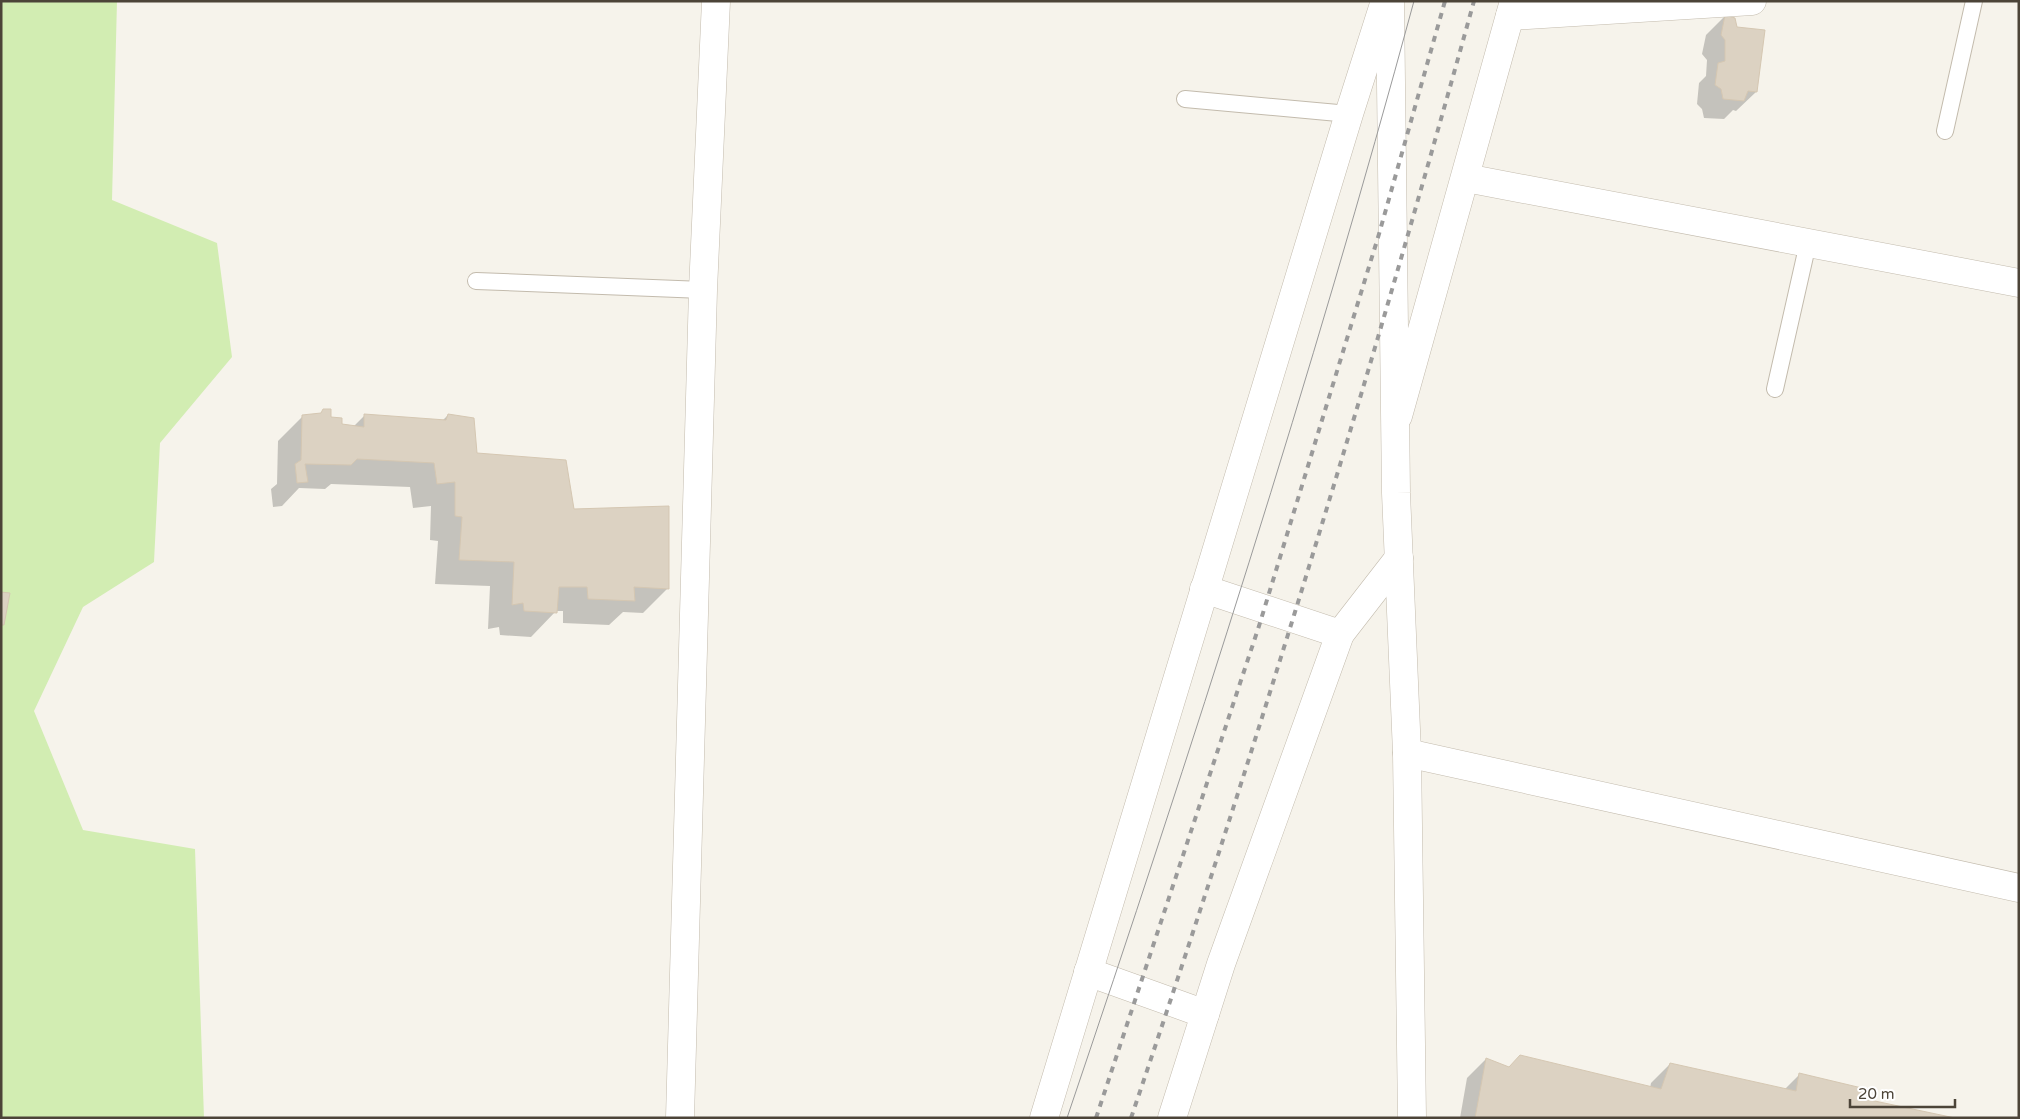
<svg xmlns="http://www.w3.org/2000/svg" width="2020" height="1119" font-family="'Varela Round',sans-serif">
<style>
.green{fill:#d2edb2}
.shadow{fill:#0003}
.building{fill:#dcd2c2;stroke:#d5c7b2}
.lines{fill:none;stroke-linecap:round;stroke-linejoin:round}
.service-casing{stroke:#c3bbad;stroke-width:18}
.minor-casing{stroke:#c3bbad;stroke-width:29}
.tertiary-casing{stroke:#c3bbad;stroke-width:29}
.service{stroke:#fff;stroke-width:16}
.minor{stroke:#fff;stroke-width:28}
.tertiary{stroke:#fff;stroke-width:28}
.tram{stroke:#9a9a9a;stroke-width:1}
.rail{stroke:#9a9a9a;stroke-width:4;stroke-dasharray:6 6;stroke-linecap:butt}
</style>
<rect width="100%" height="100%" fill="#f6f3eb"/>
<path class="green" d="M1,1H117L112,200L217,243L232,357L160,443L154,562L83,607L34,711L83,830L195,849L204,1118H1Z"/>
<g class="shadow">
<path d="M1725,16L1756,92L1736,111L1733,110L1724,119L1704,118L1702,109L1697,104L1699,83L1706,76L1707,60L1702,54L1706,35Z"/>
<path d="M324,410L330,419L340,425L353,427L365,415L442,421L448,415L476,455L573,511L668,588L643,613L623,612L609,625L563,623V611H556L531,637L500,635L499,627L488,629L490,586L435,584L438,541L430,540L431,506L413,508L410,487L331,484L325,489L299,488L282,506L273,507L271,489L277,484L278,441L303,416L319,415Z"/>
<path d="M1486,1059L1508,1068L1650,1088L1651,1083L1670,1064L1784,1090L1800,1074L1869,1101L1949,1118H1460L1467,1078Z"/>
</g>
<g class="building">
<path d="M1725,15L1735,18L1737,27L1765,30L1757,92L1748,91L1744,101L1723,99L1721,89L1715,85L1718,63L1725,61V40L1721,35Z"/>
<path d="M323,409H331V417L342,418V424L364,427V414L446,420L448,414L474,418L477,453L566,460L574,509L669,506V589L634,587L635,601L588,599L587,587H559L557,613L524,611L523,603L512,605L514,562L459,560L462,517L455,516V482L437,484L434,463L357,459L351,465L305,464L308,482L297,483L295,464L301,460L302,415L321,413Z"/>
<path d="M1,592L10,593L4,625H1Z"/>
<path d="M1520,1055L1661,1089L1670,1063L1796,1091L1799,1073L1866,1089L1870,1100L1955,1118H1475L1486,1058L1509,1067Z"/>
</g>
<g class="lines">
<defs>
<g id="service">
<path d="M1185,99L1349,114"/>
<path d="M1945,131L1974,1"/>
<path d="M476,281L703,290"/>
<path d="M1775,389L1808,243"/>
</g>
<g id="minor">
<path d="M1510,16L1752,1"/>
<path d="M1466,178L2019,283"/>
<path d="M1398,416L1514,1"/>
<path d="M1204,589L1340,634"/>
<path d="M1407,753L2019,888"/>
<path d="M1088,972L1205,1014"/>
<path d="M680,1118L703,290L716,1"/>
<path d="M1044,1118L1349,114L1385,1"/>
<path d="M1172,1118L1221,964L1340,634L1399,558"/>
</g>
<path id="tertiary" d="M1390,1L1396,493L1407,753L1412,1118"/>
</defs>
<use href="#service" class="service-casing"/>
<use href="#minor" class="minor-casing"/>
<use href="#tertiary" class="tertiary-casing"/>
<use href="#service" class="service"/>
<use href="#minor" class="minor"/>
<use href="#tertiary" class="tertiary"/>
<path class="tram" d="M1067,1118C1192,749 1312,377 1414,1"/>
<g class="rail">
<path d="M1096,1118L1259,626L1379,234L1445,1"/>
<path d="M1131,1118C1256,749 1370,377 1474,1"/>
</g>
</g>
<rect width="2020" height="1119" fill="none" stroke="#4c4438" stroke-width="5"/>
<path d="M1850 1099v8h105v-8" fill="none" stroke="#4c4438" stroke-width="2.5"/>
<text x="1858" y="1099" font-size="15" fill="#4c4438" stroke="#ffffff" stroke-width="4" paint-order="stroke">20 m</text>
</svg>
